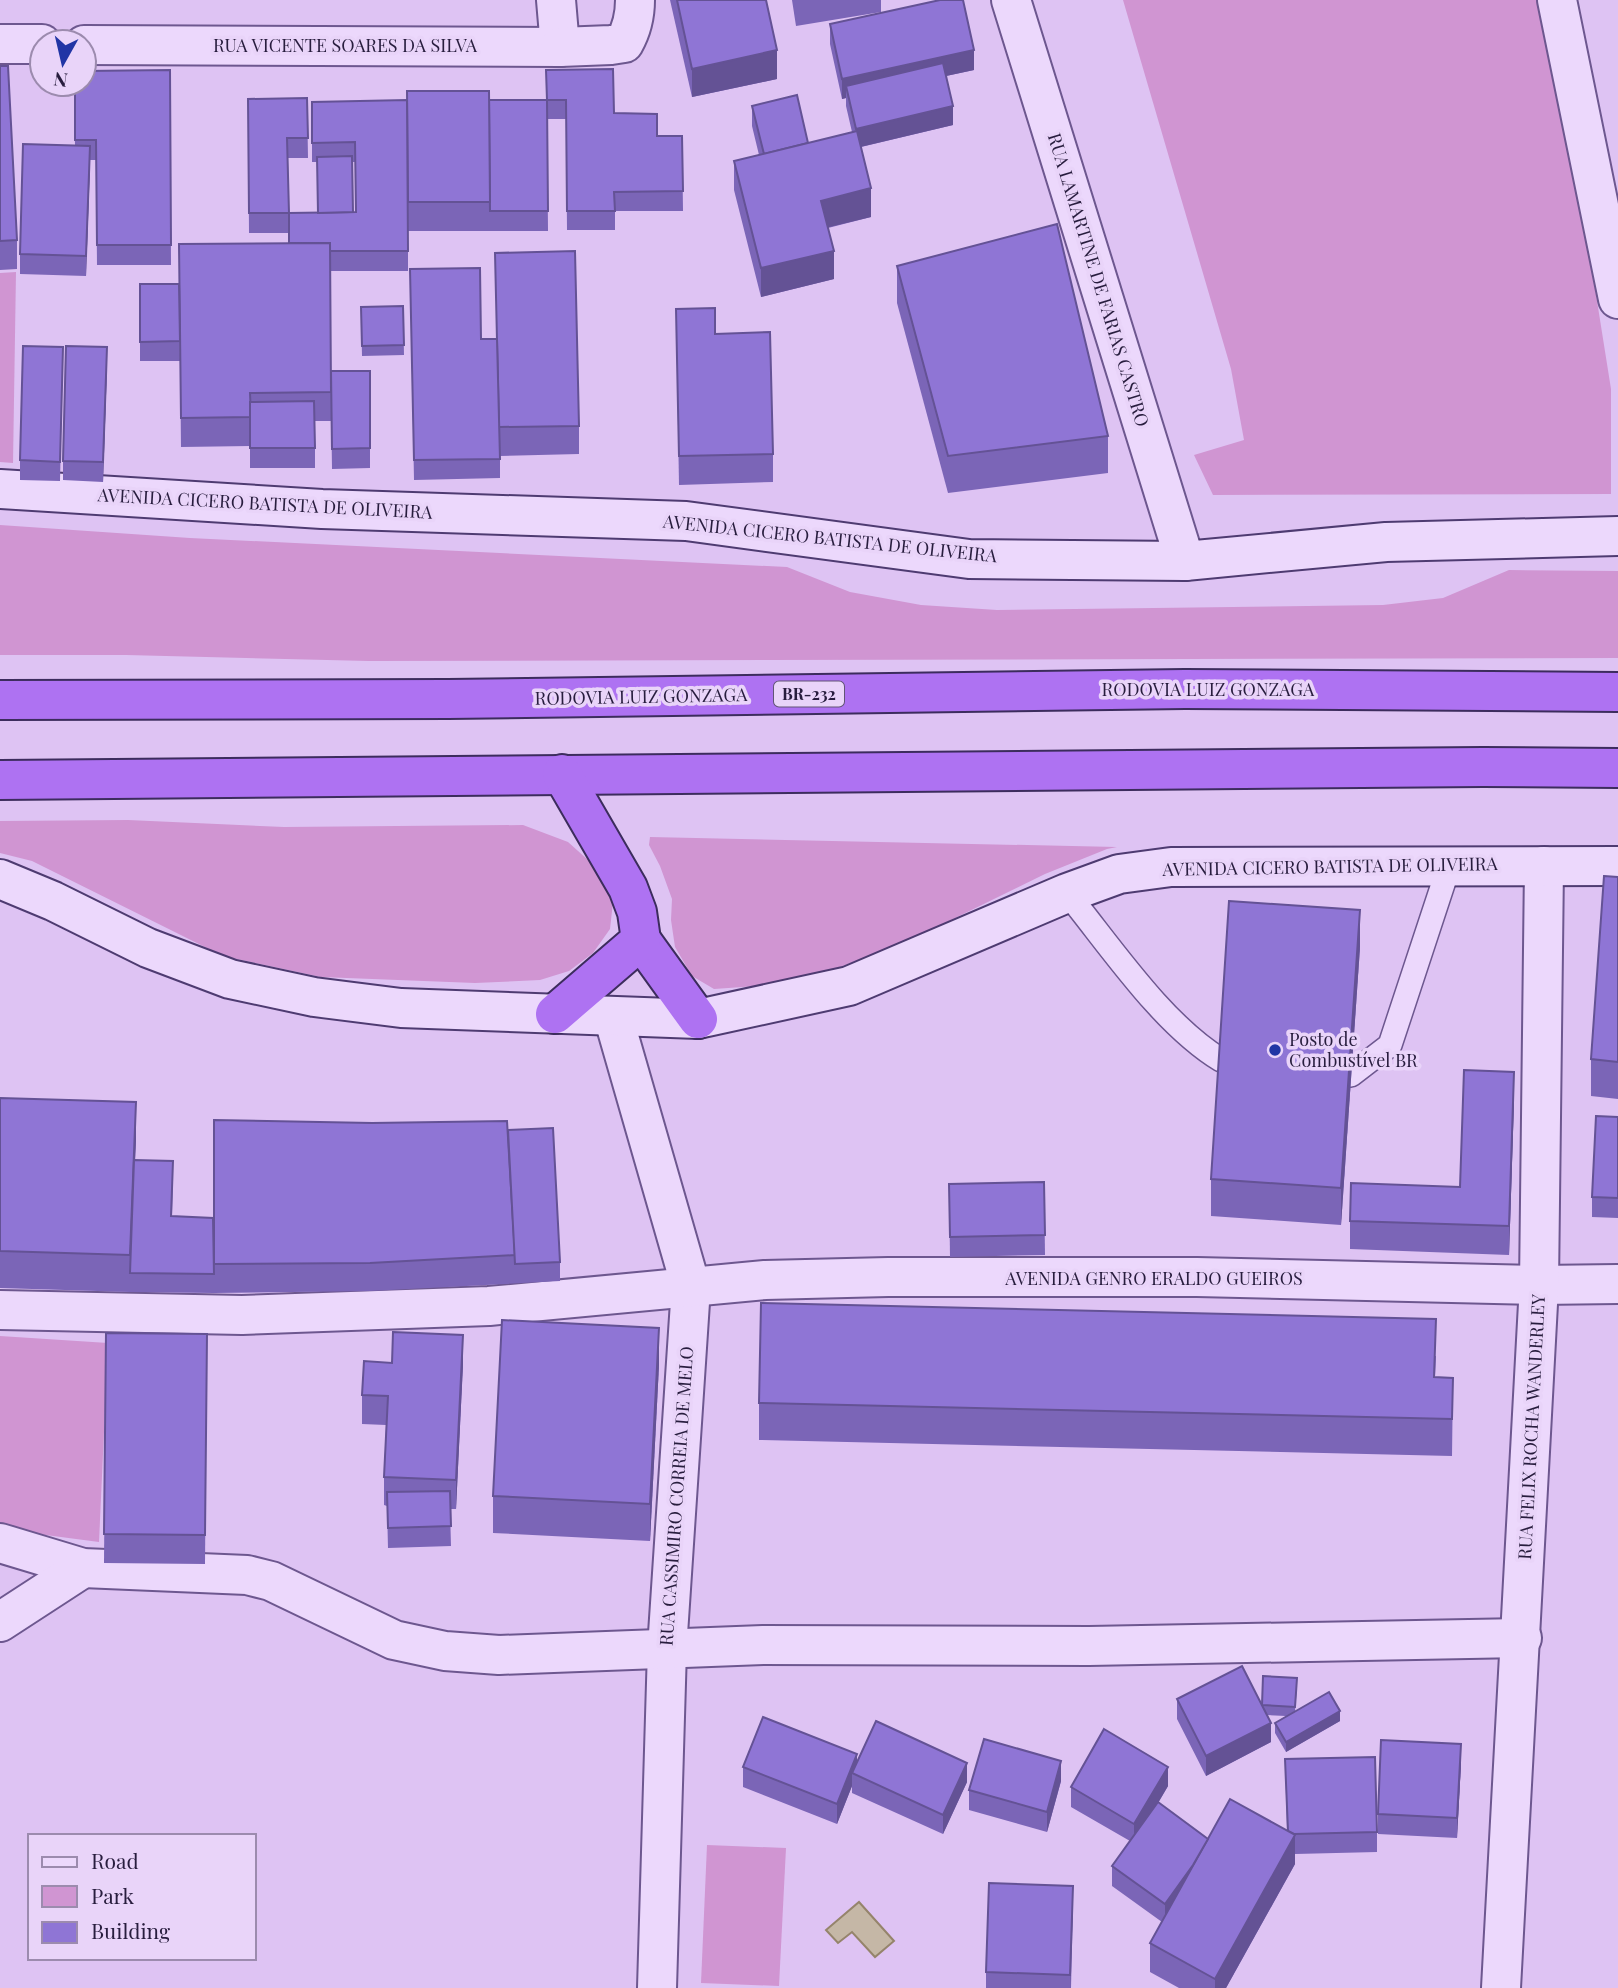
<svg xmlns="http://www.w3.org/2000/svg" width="1618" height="1988" font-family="'Playfair Display',serif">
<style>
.green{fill:#d095d2}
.water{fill:#c5b7a6;stroke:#95846b;stroke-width:2}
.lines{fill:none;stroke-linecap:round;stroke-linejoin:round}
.service-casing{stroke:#6d578f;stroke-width:26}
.minor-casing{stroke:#6d578f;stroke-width:42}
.secondary-casing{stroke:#4e3b71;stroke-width:42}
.trunk-casing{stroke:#3c2c5d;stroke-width:42}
.service{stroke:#ecd8fc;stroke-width:23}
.minor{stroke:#ecd8fc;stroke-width:38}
.secondary{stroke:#ecd8fc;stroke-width:38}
.trunk{stroke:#ae72f2;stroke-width:38}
.wall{fill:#7b65b7;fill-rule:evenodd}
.shaded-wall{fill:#645295}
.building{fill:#8f75d5;stroke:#645295;stroke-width:2}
.poi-dot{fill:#2135a5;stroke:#e9d4f9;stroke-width:2.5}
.labels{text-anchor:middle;stroke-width:7;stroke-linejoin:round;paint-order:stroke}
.shield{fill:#e9d4f9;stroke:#625476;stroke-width:2}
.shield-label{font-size:16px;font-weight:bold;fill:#281d3e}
.street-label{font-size:18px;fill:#281d3e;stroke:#e9d4f9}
.poi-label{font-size:18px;fill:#281d3e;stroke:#e9d4f9;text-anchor:start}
</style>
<rect width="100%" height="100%" fill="#dec3f3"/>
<g class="green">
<path d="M1123,0H1542L1577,175L1611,389V494L1213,495L1194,455L1244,440L1231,369Z"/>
<path d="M16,272L13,463L0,462V273Z"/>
<path d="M0,525L190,538L787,567L850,592L921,605L997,610L1383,605L1443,598L1509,570L1618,571V658L369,661L126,655H0Z"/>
<path d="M128,820L284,827L523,825L568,842L597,868L613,902L610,929L593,953L569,971L540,980L475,983L321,977L223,956L32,861L0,853V821Z"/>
<path d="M650,837L1117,847L1107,849L1045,874L908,941L827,972L788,984L714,989L692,976L675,947L671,920L672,899L660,866L649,845Z"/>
<path d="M0,1336L108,1343L99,1542L0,1529Z"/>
<path d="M707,1845L786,1848L779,1986L701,1983Z"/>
</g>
<path class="water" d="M859,1902L894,1941L875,1957L852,1932L838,1943L826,1930Z"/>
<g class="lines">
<defs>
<g id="service">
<path d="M1067,893C1111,947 1162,1024 1221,1060"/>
<path d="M1351,1075L1390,1045L1449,866"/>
</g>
<g id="minor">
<path d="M1011,0L1185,561"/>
<path d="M1557,0L1618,299"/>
<path d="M0,44H42"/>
<path d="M84,45L560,47L556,0"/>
<path d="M560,47L611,45L624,43C632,29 635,16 635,0"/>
<path d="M613,1016L691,1287L667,1649L657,1988"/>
<path d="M0,1310L242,1315L489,1306L765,1280L888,1277H1197L1539,1285L1618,1284"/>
<path d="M0,1543L83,1568L247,1575L271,1581L394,1640L445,1651L499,1655L763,1645L1089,1646L1522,1638"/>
<path d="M0,1622L83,1568"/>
<path d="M1501,1988L1539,1285L1544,866"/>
</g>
<g id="secondary">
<path d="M0,489L322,509L686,521L969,559L1185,561L1386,542L1618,536"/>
<path d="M0,879L53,901L148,948L230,979L314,997L401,1008L698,1019L849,986L1067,893L1119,874L1171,867L1618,866"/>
</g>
<g id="trunk">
<path d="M0,700L448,699L1185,689L1618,692"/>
<path d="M0,780L1483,767L1618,768"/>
<path d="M641,940L698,1019"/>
<path d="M555,1014L641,940L637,912L628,888L562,774"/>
</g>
</defs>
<use href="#service" class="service-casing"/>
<use href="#minor" class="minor-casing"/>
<use href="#secondary" class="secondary-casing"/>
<use href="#trunk" class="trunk-casing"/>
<use href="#service" class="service"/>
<use href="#minor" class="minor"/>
<use href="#secondary" class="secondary"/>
<use href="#trunk" class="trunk"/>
</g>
<g class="wall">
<path d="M670,0H766L777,79L692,97Z"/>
<path d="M792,0H881V12L796,26Z"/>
<path d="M830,24L974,70L946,76L953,125L861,147L871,217L828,228L834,279L761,297L734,190V161L759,155L752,126V106L808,143L852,132L846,106V98L842,99L830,44Z"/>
<path d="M0,66L17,240V269L0,270Z"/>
<path d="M170,70L171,265H97L96,160H90L86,276L20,274V254L75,146L74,84Z"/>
<path d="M546,70L614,113L657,136H682L683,211H615V230H567L566,119H547L548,231H408V271H330L331,385L370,371V468L332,469L331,399V421H315V468H250V446L181,447L179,244L289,243V233H249L248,99L307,98L308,158H288L289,213H317V162H312V102L547,100ZM352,162H355L356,212H353Z"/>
<path d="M897,266L1108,436V473L948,493L897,303Z"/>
<path d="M410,269L481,339L579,426V454L500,456V478L414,480Z"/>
<path d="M140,284H179L180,361H140Z"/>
<path d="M403,306L404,355L362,356L361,307Z"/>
<path d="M676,309L715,334L773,454V482L679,485Z"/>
<path d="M63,347L60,481L20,480V460Z"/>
<path d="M107,366L103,482L63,480V461Z"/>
<path d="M1618,877V1099L1591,1096V1059Z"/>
<path d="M1360,947L1341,1225L1211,1216V1179Z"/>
<path d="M0,1098L136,1139L135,1160L173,1181L172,1216L213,1218L214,1120L508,1130L560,1262V1281L370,1291L214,1293L130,1292L0,1288Z"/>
<path d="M1514,1100L1509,1255L1350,1249V1221L1460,1187Z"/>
<path d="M1618,1117V1218L1592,1217V1197Z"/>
<path d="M1044,1182L1045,1255L950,1257L949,1184Z"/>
<path d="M106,1333L207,1334L205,1564L104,1563Z"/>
<path d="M1436,1356L1435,1377L1453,1378L1452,1456L759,1440V1403Z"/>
<path d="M392,1363L463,1364L456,1509H450L451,1546L388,1548L387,1506L384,1505V1477L386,1425L362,1424V1395Z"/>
<path d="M659,1365L650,1541L493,1533V1496Z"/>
<path d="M1263,1676L1297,1688L1295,1711L1340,1721L1286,1752L1275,1733V1723L1286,1716L1267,1715L1271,1742L1206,1776L1177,1719V1699L1262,1706Z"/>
<path d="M1285,1759L1377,1832V1852L1295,1854V1864L1226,1988H1179L1150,1972V1943L1162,1922L1112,1886V1866L1130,1841L1071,1807V1787L1168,1786L1158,1803L1208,1839L1287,1831Z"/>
<path d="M857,1762L967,1782L943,1834L852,1793V1786L837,1824L743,1787V1767Z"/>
<path d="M1461,1764L1457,1838L1378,1834V1814Z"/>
<path d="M1061,1781L1047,1832L969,1810V1790Z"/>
<path d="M1073,1906L1071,1988H986V1972Z"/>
</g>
<g class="shaded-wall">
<path d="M777,50V79L692,97V69Z"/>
<path d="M974,50V70L848,97L846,86V98L842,99V79Z"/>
<path d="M953,106V125L856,148V129Z"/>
<path d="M90,146V166L86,276V256Z"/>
<path d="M871,188V217L821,229V201Z"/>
<path d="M834,251V279L761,297V268Z"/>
<path d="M107,347V366L103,482V462Z"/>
<path d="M1360,910V947L1341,1225V1188Z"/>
<path d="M1514,1072V1100L1509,1255V1226Z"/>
<path d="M136,1102V1139L130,1273V1255Z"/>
<path d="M659,1328V1365L650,1541V1504Z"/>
<path d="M463,1335V1364L456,1509V1480Z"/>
<path d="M1340,1711V1721L1286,1752V1742Z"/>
<path d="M1271,1723V1742L1206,1776V1756Z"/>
<path d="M1461,1744V1764L1457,1838V1818Z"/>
<path d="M857,1754V1774L852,1773V1786L837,1824V1804Z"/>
<path d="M1061,1761V1781L1047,1832V1812Z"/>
<path d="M967,1763V1782L943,1834V1815Z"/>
<path d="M1168,1767V1786L1134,1844V1824Z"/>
<path d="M1295,1835V1864L1226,1988H1215V1979Z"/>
<path d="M1211,1841L1165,1924V1904Z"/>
<path d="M1073,1886V1906L1070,1988V1975Z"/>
</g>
<g class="building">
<path d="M677,0H766L777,50L692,69Z"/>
<path d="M940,0H963L974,50L842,79L830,24Z"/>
<path d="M943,63L953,106L856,129L846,86Z"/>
<path d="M0,66H8L17,240L0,241Z"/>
<path d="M613,69L614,113L657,114V136H682L683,191L614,192L615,211H567L566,100H547L548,211H490L489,100H547L546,70Z"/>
<path d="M170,70L171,245H97L96,140H75V84H84V71Z"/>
<path d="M407,91H489L490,202H408Z"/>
<path d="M797,95L808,143L764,154L752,106Z"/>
<path d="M307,98L308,138H287L289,213L356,212L355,142L312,143V102L407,100L408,251H330V243H289V213H249L248,99Z"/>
<path d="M857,131L871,188L821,201L834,251L761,268L734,161Z"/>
<path d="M23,144L90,146L86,256L20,254Z"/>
<path d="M352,156L353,212L318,213L317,157Z"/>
<path d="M1057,224L1108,436L948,456L897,266Z"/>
<path d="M330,243L331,392L250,393L251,417L181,418L179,244Z"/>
<path d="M575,251L579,426L499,427L495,253Z"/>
<path d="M480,268L481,339H497L500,459L414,460L410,269Z"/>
<path d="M140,284H179L180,341L140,342Z"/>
<path d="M403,306L404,345L362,346L361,307Z"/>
<path d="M715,308V334L770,332L773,454L679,456L676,309Z"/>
<path d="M23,346L63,347L60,462L20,460Z"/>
<path d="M66,346L107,347L103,462L63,461Z"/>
<path d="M331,371H370V448L332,449Z"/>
<path d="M314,401L315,448H250V402Z"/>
<path d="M1604,876L1618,877V1062L1591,1059Z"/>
<path d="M1229,901L1360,910L1341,1188L1211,1179Z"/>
<path d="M1464,1070L1514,1072L1509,1226L1350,1221L1351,1183L1460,1187Z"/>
<path d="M0,1098L136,1102L130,1255L0,1251Z"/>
<path d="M1596,1116L1618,1117V1198L1592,1197Z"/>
<path d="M214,1120L372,1123L507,1121L515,1255L370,1263L214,1264Z"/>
<path d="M553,1128L560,1262L515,1264L508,1130Z"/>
<path d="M134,1160L173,1161L171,1216L213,1218L214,1274L130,1273Z"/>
<path d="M1044,1182L1045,1235L950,1237L949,1184Z"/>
<path d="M761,1303L1436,1319L1434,1377L1453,1378L1452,1419L759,1403Z"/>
<path d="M502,1320L659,1328L650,1504L493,1496Z"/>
<path d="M393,1332L463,1335L456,1480L384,1477L388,1396L362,1395L364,1361L392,1363Z"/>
<path d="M106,1333L207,1334L205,1535L104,1534Z"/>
<path d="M450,1491L451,1526L388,1528L387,1492Z"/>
<path d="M1242,1666L1271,1723L1206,1756L1177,1699Z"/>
<path d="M1263,1676L1297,1678L1295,1707L1262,1705Z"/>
<path d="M1329,1692L1340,1711L1286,1742L1275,1723Z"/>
<path d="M763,1717L857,1754L837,1804L743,1767Z"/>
<path d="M876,1721L967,1763L943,1815L852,1773Z"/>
<path d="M1104,1729L1168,1767L1134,1824L1071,1787Z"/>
<path d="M984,1739L1061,1761L1047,1812L969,1790Z"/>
<path d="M1381,1740L1461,1744L1457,1818L1378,1814Z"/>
<path d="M1375,1757L1377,1832L1294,1834L1288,1831L1285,1759Z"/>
<path d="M1230,1799L1295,1835L1215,1979L1150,1943Z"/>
<path d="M1158,1802L1208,1839L1193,1865L1165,1904L1112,1866Z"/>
<path d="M989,1883L1073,1886L1070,1975L986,1972Z"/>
</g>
<circle class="poi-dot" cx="1275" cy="1050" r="7"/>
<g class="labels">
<rect class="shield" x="774" y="681.5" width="70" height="25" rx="5"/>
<g class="shield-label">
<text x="809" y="700">BR-232</text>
</g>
<g class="street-label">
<text x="345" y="52">RUA VICENTE SOARES DA SILVA</text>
<text transform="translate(1098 280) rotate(73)" y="6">RUA LAMARTINE DE FARIAS CASTRO</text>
<text transform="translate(265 504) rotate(3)" y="6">AVENIDA CICERO BATISTA DE OLIVEIRA</text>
<text transform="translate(830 539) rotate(6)" y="6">AVENIDA CICERO BATISTA DE OLIVEIRA</text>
<text x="1208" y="696">RODOVIA LUIZ GONZAGA</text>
<text transform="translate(641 697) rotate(-1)" y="6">RODOVIA LUIZ GONZAGA</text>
<text transform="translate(1330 867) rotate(-1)" y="6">AVENIDA CICERO BATISTA DE OLIVEIRA</text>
<text x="1154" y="1285">AVENIDA GENRO ERALDO GUEIROS</text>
<text transform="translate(1532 1427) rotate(-87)" y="6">RUA FELIX ROCHA WANDERLEY</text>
<text transform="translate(677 1496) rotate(-86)" y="6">RUA CASSIMIRO CORREIA DE MELO</text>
</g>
<g class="poi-label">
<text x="1289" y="1046">Posto de<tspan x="1289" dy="21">Combustível BR</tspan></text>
</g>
</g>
<rect x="28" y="1834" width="228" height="126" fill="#e9d4f9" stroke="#9c8bae" stroke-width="2"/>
<rect x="42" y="1857" width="35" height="10" fill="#ecd8fc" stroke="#9c8bae" stroke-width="2"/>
<text x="91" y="1869" font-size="21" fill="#281d3e">Road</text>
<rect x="42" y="1886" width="35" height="21" fill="#d095d2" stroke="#9c8bae" stroke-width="2"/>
<text x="91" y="1904" font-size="21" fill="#281d3e">Park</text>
<rect x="42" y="1922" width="35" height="21" fill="#8f75d5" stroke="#9c8bae" stroke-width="2"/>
<text x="91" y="1939" font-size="21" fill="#281d3e">Building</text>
<g transform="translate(63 63) rotate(188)"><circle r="33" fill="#e9d4f9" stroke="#9c8bae" stroke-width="2"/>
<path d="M0-5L12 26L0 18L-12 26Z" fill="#2135a5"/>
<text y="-10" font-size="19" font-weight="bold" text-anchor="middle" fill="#281d3e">N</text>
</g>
</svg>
